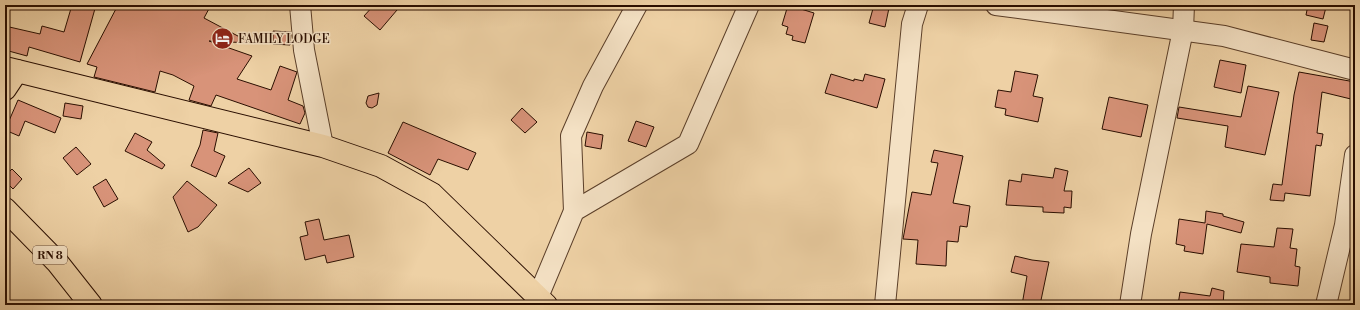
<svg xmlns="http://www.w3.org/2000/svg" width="1360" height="310" font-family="'Libre Bodoni',serif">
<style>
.building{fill:#d89379;stroke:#2a0e00}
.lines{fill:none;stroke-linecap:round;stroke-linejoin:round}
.minor-casing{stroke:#5b3f29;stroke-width:22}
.major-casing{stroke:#2a0e00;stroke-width:24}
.minor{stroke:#f4e1c4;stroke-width:20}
.major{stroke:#eed1a5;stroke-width:22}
.labels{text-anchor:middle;stroke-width:3;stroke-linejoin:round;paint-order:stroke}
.shield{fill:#f4e1c4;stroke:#674d3b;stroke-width:1}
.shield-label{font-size:11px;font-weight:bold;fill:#2a0e00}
.poi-label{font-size:12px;fill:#2a0e00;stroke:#f4e1c4;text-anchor:start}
</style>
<rect width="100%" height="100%" fill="#eed1a5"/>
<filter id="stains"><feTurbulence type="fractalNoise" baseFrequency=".005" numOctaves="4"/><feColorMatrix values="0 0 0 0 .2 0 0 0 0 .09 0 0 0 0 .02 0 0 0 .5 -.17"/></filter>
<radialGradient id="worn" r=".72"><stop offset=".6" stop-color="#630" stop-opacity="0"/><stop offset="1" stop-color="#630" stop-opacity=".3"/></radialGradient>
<g class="building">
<path d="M72,5H96L80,62L29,47L27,56L5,50V26L40,34L42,26L64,32Z"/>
<path d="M118,5H211L204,18L251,43L209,41L252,56L237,79L271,90L280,66L297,72L288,100L303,106L305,113L300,124L216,95L211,106L189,100L194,86L173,75L160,71L155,92L94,77L97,67L87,64Z"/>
<path d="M374,5H390L397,10L380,30L364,16Z"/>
<path d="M788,5L814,13L805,43L792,40L793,36L786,34L788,27L782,25Z"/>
<path d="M874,5L889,8L885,27L869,23Z"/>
<path d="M1308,5L1326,7L1323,19L1306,15Z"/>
<path d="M1314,23L1328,26L1324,42L1311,40Z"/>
<path d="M273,31L291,32L290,45L273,44Z"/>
<path d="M1220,60L1246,65L1241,93L1214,87Z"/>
<path d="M1015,71L1038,75L1033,96L1043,98L1038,122L1005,115L1006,109L995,107L998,90L1011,92Z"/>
<path d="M1299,72L1355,82V100L1322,92L1317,133L1323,134L1321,146L1316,145L1310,196L1285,193L1284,201L1270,200L1273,184L1282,185L1294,95Z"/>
<path d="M831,74L854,81V79L863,81L865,74L885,79L877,108L825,93Z"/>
<path d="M1248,86L1279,92L1265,155L1225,147L1228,126L1177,118L1179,107L1241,117Z"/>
<path d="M379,93L377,105L372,108L368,107L366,103L368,96Z"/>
<path d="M1109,97L1148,105L1141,137L1102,129Z"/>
<path d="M18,100L61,118L55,133L25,121L19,136L5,130Z"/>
<path d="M65,103L83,106L81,119L63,116Z"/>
<path d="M522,108L537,122L525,133L511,120Z"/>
<path d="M636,121L654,127L646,147L628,141Z"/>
<path d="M403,122L476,153L468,170L438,159L430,175L388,153Z"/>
<path d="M203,130L218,133L214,151L225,156L216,177L191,166L200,145Z"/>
<path d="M587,132L603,135L601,149L585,146Z"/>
<path d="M135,133L152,142L147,150L165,165L162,169L125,151Z"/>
<path d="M76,147L91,164L77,175L63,158Z"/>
<path d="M934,150L963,156L953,203L970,206L967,227L960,226L958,242L947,241L946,266L916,264L918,240L903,239L912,192L931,195L938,163L931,162Z"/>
<path d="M249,168L261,183L248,192L228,183Z"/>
<path d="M1055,168L1068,171L1064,191H1072L1071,208L1064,207V213L1043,212V207L1006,205L1009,180L1021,182L1022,174L1053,178Z"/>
<path d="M12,169L22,179L13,189L5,181V176Z"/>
<path d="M106,179L118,199L104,207L93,187Z"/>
<path d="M187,181L217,205L198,227L188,232L173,197Z"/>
<path d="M1206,211L1223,214V216L1244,222L1241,233L1207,224L1203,254L1184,251L1185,246L1176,244L1179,219L1205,223Z"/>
<path d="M319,219L324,240L349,235L354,257L327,263L325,255L305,260L300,237L308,235L305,222Z"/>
<path d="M1277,228L1293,229L1290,248L1297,249L1295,266L1300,267L1298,286L1270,283V277L1237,272L1241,244L1274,247Z"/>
<path d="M1015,256L1032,260L1049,262L1040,305H1022L1027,276L1011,272Z"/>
<path d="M1212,288L1224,291L1223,305H1178L1180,292L1210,296Z"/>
</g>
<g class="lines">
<defs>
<g id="minor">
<path d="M300,5L304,50L323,146"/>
<path d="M996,5L1224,36L1355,70"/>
<path d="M574,211L571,136L593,86L637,5"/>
<path d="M538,297L574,211L688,144L749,5"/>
<path d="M885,305L912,24L918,5"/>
<path d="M1130,305L1141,234L1183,30L1184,5"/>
<path d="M1326,305L1345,225L1355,155"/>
</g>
<g id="major">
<path d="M5,68L323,146L381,166L432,194L546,305"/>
<path d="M5,89L17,71"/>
<path d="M5,209L57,262L91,305"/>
</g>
</defs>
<use href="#minor" class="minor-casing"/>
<use href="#major" class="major-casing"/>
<use href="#minor" class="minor"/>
<use href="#major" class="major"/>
</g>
<defs>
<symbol id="hotel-disc" viewBox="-11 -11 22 22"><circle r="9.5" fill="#8f2418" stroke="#f4e1c4"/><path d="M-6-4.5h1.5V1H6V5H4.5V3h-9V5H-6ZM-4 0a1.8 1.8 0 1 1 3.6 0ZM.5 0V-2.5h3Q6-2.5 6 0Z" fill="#fff"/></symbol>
</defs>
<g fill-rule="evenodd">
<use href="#hotel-disc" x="210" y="26" width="25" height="25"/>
</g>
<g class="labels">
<rect class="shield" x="33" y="246" width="34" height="18" rx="3"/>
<g class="shield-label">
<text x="50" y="259">RN 8</text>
</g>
<g class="poi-label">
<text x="238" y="43">FAMILY LODGE</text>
</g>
</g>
<rect width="1360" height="310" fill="none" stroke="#eed1a5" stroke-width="20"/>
<rect x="6" y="6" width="1348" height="298" fill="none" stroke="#2a0e00" stroke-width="2"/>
<rect x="10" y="10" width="1340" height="290" fill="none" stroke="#2a0e00"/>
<rect width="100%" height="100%" filter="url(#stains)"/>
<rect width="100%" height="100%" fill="url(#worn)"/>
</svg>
